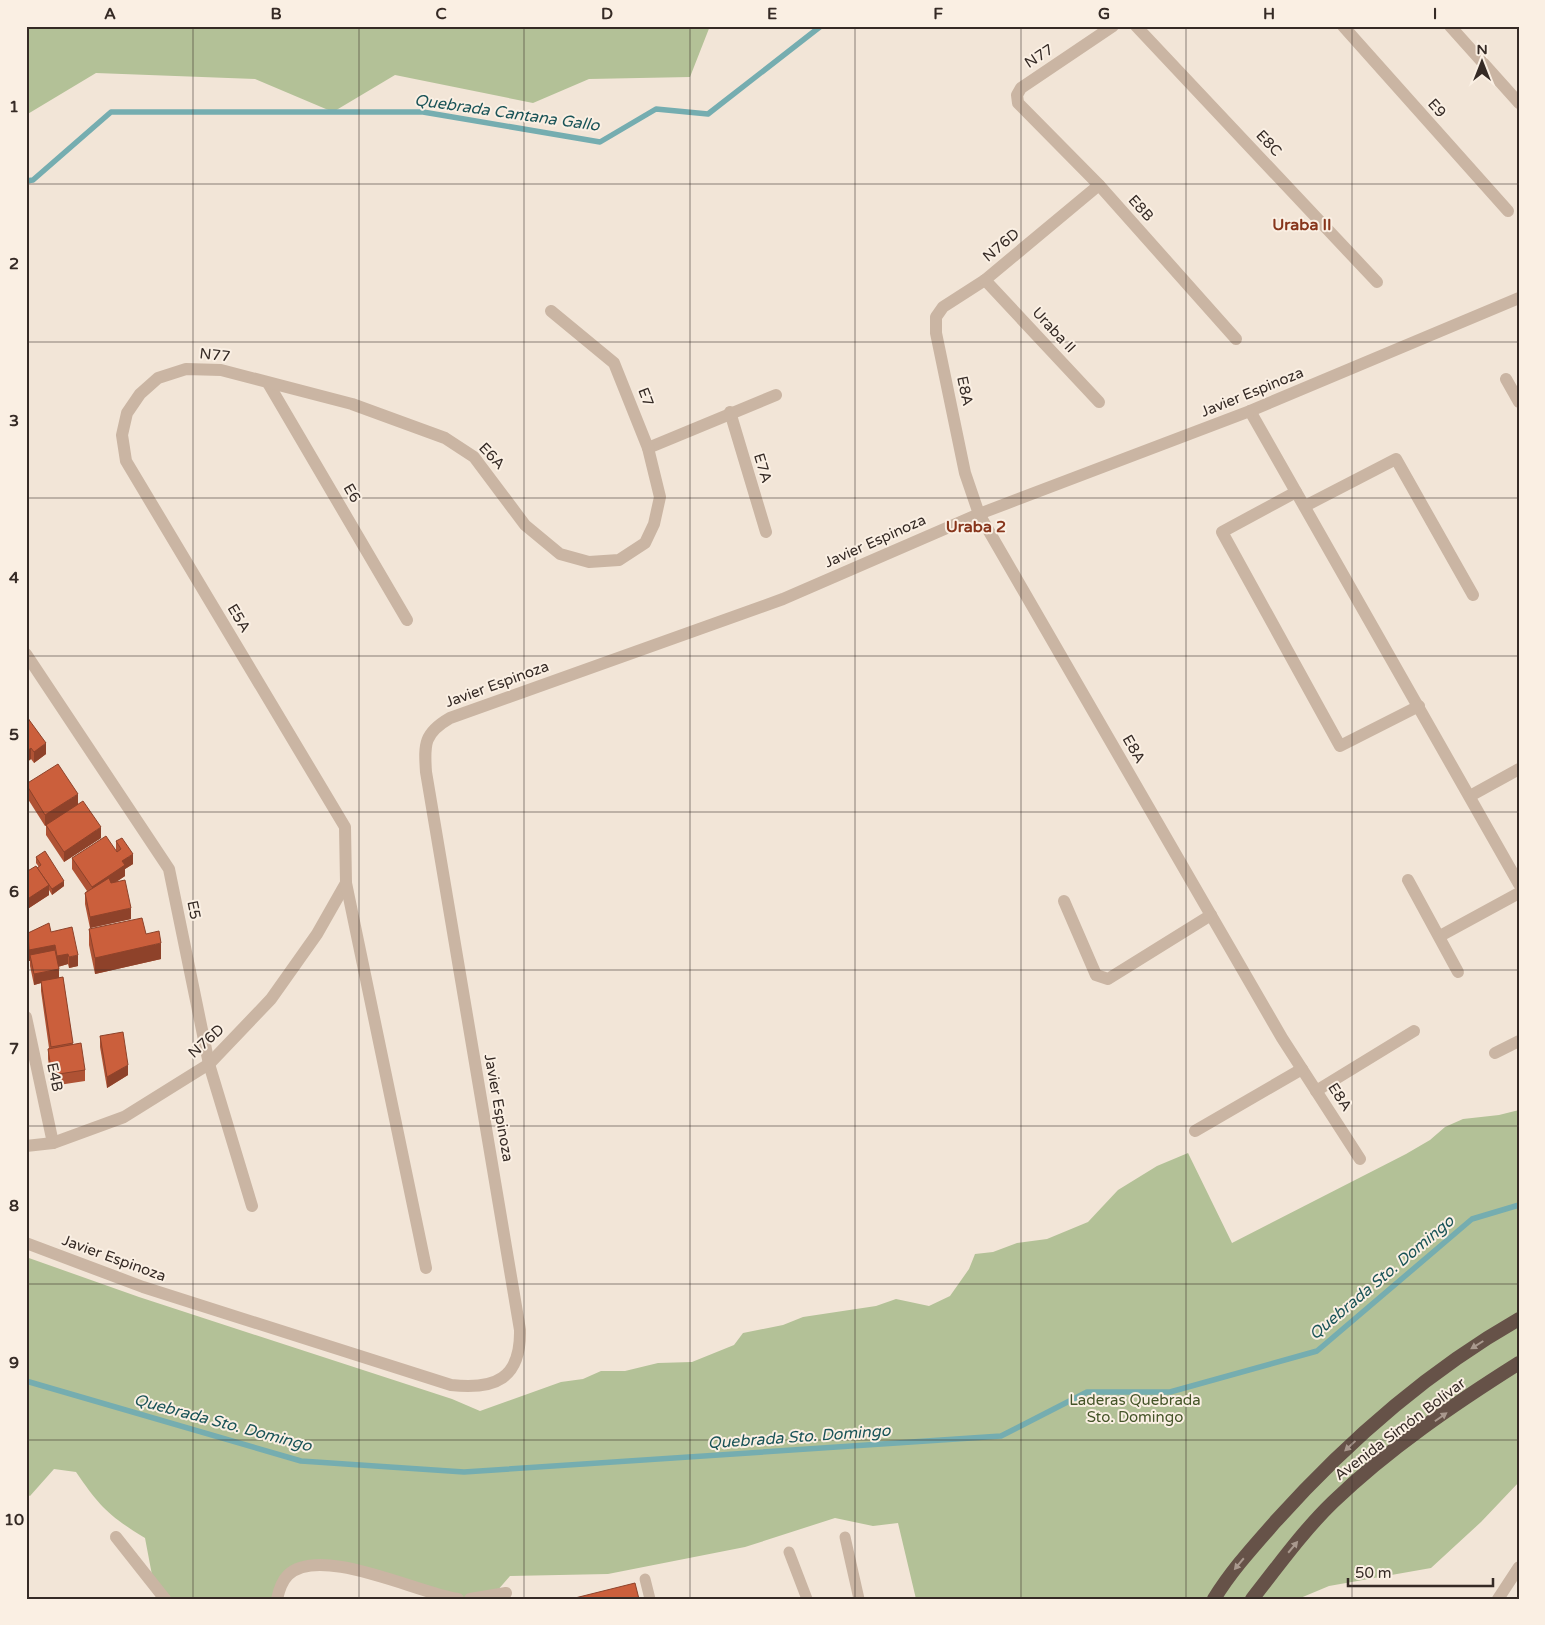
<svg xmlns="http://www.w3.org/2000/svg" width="1545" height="1625" font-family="'Varela Round',sans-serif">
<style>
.green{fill:#b3c197}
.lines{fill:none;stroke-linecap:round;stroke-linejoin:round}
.stream{stroke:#75adb0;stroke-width:5.5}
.service{stroke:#cab5a3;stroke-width:11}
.minor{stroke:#cab5a3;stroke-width:12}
.tertiary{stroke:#cab5a3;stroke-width:12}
.trunk{stroke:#665248;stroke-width:14}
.wall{fill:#af5234}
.shaded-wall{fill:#8e422a}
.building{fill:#cb5f3c;stroke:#8e422a}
.oneway{fill:#a9998e}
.grid{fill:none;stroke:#352a25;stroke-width:1;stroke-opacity:0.55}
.labels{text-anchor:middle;stroke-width:4;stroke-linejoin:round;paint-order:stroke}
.street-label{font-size:15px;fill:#352a25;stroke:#faefe3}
.park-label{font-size:15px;fill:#445428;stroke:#faefe3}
.water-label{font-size:16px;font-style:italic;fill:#195357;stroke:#faefe3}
.neighbourhood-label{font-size:16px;font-weight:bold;fill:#87351b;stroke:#faefe3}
.neatline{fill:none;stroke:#352a25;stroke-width:2}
.grid-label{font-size:16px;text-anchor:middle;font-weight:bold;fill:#352a25}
</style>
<rect width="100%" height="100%" fill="#f2e5d7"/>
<g class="green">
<path d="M26,26H710L690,77L589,79L533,103L395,75L333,112L255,79L96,73L26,115Z"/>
<path d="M1519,1110V1482L1481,1522L1431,1568L1329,1586L1298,1599H916L898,1523L873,1526L835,1518L745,1547L608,1574L510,1576L490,1599H455L397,1578L300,1566L272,1599H172L152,1575L145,1538C109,1516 100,1507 76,1472L54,1469L30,1496L26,1494V1257L139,1297L452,1399L480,1411L561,1382L583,1379L601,1371H625L658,1363L692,1362L734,1345L743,1333L783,1325L803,1317L876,1306L896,1299L929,1306L950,1296L969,1269L975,1254L993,1252L1017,1243L1047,1239L1088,1222L1118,1190L1157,1166L1188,1153L1232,1243L1406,1154L1430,1140L1445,1127L1463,1119L1499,1115Z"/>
</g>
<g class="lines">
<g class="stream">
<path d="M26,181L33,180L111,112H423L600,142L656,109L708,114L821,26"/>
<path d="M26,1381L301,1461L464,1472L1001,1436L1087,1392H1170L1317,1351L1472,1219L1519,1205"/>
</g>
<g class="service">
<path d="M845,1537L859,1599"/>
<path d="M789,1552L807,1599"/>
<path d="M645,1579L650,1599"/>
</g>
<g class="minor">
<path d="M1113,26L1021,88L1017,95L1018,103L1099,185L1236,339"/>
<path d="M1136,26L1377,282"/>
<path d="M1343,26L1508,211"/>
<path d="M1450,26L1519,103"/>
<path d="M1099,185L985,280L943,307L936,317V333L965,473L979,514L1282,1038L1360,1159"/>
<path d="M985,280L1099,402"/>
<path d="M1506,379L1519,402"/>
<path d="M268,383L407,620"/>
<path d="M1250,411L1519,884"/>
<path d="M730,412L766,532"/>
<path d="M648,448L776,395"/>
<path d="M1296,492L1222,532L1340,746L1419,706"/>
<path d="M1305,506L1396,459L1473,595"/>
<path d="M26,654L169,869L209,1064L252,1206"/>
<path d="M1470,796L1519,769"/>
<path d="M1408,880L1458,972"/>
<path d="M1064,901L1096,975L1108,979L1211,915"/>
<path d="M1440,936L1519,893"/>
<path d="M26,1017L53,1143"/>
<path d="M1495,1053L1519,1041"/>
<path d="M1316,1091L1414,1031"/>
<path d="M1195,1131L1302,1069"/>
<path d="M26,1146L53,1143L124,1117L209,1064L271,999L317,934L346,883"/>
<path d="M426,1268L346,883L345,827L126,461L122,435L127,413L140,394L158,378L186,369L221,370L352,404L445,438L474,457L525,525L560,554L589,562L619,560L645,543L654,524L660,497L648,448L614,363L551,311"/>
<path d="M116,1537L165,1599"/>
<path d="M277,1599C279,1590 282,1581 288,1575C320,1544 420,1594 458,1599"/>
<path d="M470,1599L506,1593"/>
<path d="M1498,1599L1519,1567"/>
</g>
<path class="tertiary" d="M26,1243L143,1287L451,1385C495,1390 521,1379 520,1330L426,772C424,744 424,733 450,718L783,599L979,514L1250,411L1519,298"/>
<g class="trunk">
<path d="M1214,1599C1231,1571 1253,1547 1275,1522C1346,1443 1426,1372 1519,1319"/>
<path d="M1252,1599C1278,1566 1303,1531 1333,1502C1388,1449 1454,1404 1519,1363"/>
</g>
</g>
<g class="wall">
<path d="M26,707L29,719L46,754L34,763L31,759L27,762L26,761Z"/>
<path d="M26,784L78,804L101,838L64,862L46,835V825L45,826L26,796Z"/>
<path d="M116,841L133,864L125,869V876L116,882L131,919L90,928L85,904V893L87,891L72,869V858L116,851Z"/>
<path d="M36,857L64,886L52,895L49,890V895L26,910V872L39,867L36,863Z"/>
<path d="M89,929L146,934L161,959L95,974L89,945Z"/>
<path d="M51,932L78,966L69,968L68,964L58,967L59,978L63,977L73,1045L85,1070V1081L52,1086L48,1059V1049L49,1048L41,991V983L34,985L30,966V961H29L28,943V933Z"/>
<path d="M100,1036L128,1075L107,1088L100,1047Z"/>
</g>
<g class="shaded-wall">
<path d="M29,710V721L26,723V712Z"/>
<path d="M46,743V754L34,763V752Z"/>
<path d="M31,748V759L27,762V751Z"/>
<path d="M78,794V805L45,826V815Z"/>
<path d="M101,827V838L64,862V852Z"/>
<path d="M133,854V864L125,869V876L92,898V887L122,861Z"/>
<path d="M64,881V886L52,895V889Z"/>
<path d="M49,885V895L26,910V900Z"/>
<path d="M131,908V919L90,928V917Z"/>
<path d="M28,927V932L26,934V928Z"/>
<path d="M161,943V959L95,974V958Z"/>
<path d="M55,945V955H30V961H29V950Z"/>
<path d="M68,954V964L57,967V956Z"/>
<path d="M78,955V966L69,968V957Z"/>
<path d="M59,969V980L41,981V983L34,985V974Z"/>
<path d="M128,1065V1075L107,1088V1077Z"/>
</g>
<g class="building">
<path d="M26,717H27L46,743L34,752L31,748L27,751L26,750Z"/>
<path d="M58,764L78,794L45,815L26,784Z"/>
<path d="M83,801L101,827L64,852L46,825Z"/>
<path d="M106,836L117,852L121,849L116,841L122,838L133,854L122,861L125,865L92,887L72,858Z"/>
<path d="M45,851L64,881L52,889L37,868L41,865L36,857Z"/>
<path d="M36,866L49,885L26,900V872Z"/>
<path d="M109,878L111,883L125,880L131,908L90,917L85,893Z"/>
<path d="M142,918L146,934L159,931L161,943L95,958L89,929Z"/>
<path d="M49,923L51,932L72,927L78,955L69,957L68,954L57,956L55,945L29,950L28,933Z"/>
<path d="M55,950L59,969L34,974L30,955Z"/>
<path d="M63,977L73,1043L51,1047L41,981Z"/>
<path d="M123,1032L128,1065L107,1077L100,1036Z"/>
<path d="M81,1043L85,1070L52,1075L48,1049Z"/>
<path d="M635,1583L639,1599H571Z"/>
</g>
<defs><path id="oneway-solid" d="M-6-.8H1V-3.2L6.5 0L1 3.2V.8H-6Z" transform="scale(1.25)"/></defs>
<g class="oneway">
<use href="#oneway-solid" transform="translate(1477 1345) rotate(148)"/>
<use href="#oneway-solid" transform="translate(1441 1417) rotate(-35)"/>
<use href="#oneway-solid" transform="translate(1350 1446) rotate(137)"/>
<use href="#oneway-solid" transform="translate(1293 1547) rotate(-50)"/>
<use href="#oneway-solid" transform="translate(1239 1564) rotate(130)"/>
</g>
<path class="grid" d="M193,26V1599M359,26V1599M524,26V1599M690,26V1599M855,26V1599M1021,26V1599M1186,26V1599M1352,26V1599M26,184H1519M26,342H1519M26,498H1519M26,656H1519M26,812H1519M26,970H1519M26,1126H1519M26,1284H1519M26,1440H1519"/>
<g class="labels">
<g class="street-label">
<text transform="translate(1039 56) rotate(-33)" y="5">N77</text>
<text transform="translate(1437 108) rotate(48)" y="5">E9</text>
<text transform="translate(1269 143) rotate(47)" y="5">E8C</text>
<text transform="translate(1141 208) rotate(48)" y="5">E8B</text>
<text transform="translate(1001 245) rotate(-40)" y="5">N76D</text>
<text transform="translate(1054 330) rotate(47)" y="5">Uraba II</text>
<text transform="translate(215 355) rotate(6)" y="5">N77</text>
<text transform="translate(965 391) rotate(78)" y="5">E8A</text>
<text transform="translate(1252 392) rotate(-22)" y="5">Javier Espinoza</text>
<text transform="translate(646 397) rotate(69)" y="5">E7</text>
<text transform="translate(492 456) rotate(46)" y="5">E6A</text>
<text transform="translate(763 468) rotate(73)" y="5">E7A</text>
<text transform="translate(352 493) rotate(60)" y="5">E6</text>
<text transform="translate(875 541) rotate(-24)" y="5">Javier Espinoza</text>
<text transform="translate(239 618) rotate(59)" y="5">E5A</text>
<text transform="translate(497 684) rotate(-20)" y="5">Javier Espinoza</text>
<text transform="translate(1134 749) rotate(60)" y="5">E8A</text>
<text transform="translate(194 910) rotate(78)" y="5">E5</text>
<text transform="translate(206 1041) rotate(-42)" y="5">N76D</text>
<text transform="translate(55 1077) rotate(78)" y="5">E4B</text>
<text transform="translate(1340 1097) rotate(57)" y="5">E8A</text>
<text transform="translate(499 1108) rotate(80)" y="5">Javier Espinoza</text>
<text transform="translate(114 1258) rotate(20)" y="5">Javier Espinoza</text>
<text transform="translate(1400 1429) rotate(-37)" y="5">Avenida Simón Bolívar</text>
</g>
<g class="park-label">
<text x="1135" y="1405">Laderas Quebrada<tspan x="1135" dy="17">Sto. Domingo</tspan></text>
</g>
<g class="water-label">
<text transform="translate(507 112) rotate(8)" y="6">Quebrada Cantana Gallo</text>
<text transform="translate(1381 1277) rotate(-40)" y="6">Quebrada Sto. Domingo</text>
<text transform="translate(223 1422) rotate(15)" y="6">Quebrada Sto. Domingo</text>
<text transform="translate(799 1436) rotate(-4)" y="6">Quebrada Sto. Domingo</text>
</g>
<g class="neighbourhood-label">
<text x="1302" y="230">Uraba II</text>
<text x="976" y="532">Uraba 2</text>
</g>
</g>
<rect width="1545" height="1625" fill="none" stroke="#faefe3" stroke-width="55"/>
<g transform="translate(1482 62)" stroke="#faefe3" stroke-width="4" paint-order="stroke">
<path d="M0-4L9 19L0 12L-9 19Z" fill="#352a25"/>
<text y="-8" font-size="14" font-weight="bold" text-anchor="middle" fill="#352a25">N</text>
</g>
<path d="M1348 1578v8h145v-8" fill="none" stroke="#352a25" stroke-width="2.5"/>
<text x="1355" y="1578" font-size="15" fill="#352a25" stroke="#faefe3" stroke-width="4" paint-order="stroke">50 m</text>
<rect x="28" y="28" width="1490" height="1570" class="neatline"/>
<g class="grid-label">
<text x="110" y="19">A</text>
<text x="276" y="19">B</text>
<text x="441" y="19">C</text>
<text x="607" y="19">D</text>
<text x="772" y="19">E</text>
<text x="938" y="19">F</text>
<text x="1104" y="19">G</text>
<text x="1269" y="19">H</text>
<text x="1435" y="19">I</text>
<text x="14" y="112">1</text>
<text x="14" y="269">2</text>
<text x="14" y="426">3</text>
<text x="14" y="583">4</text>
<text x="14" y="740">5</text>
<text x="14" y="897">6</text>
<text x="14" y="1054">7</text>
<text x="14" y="1211">8</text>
<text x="14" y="1368">9</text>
<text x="14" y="1525">10</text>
</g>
</svg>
